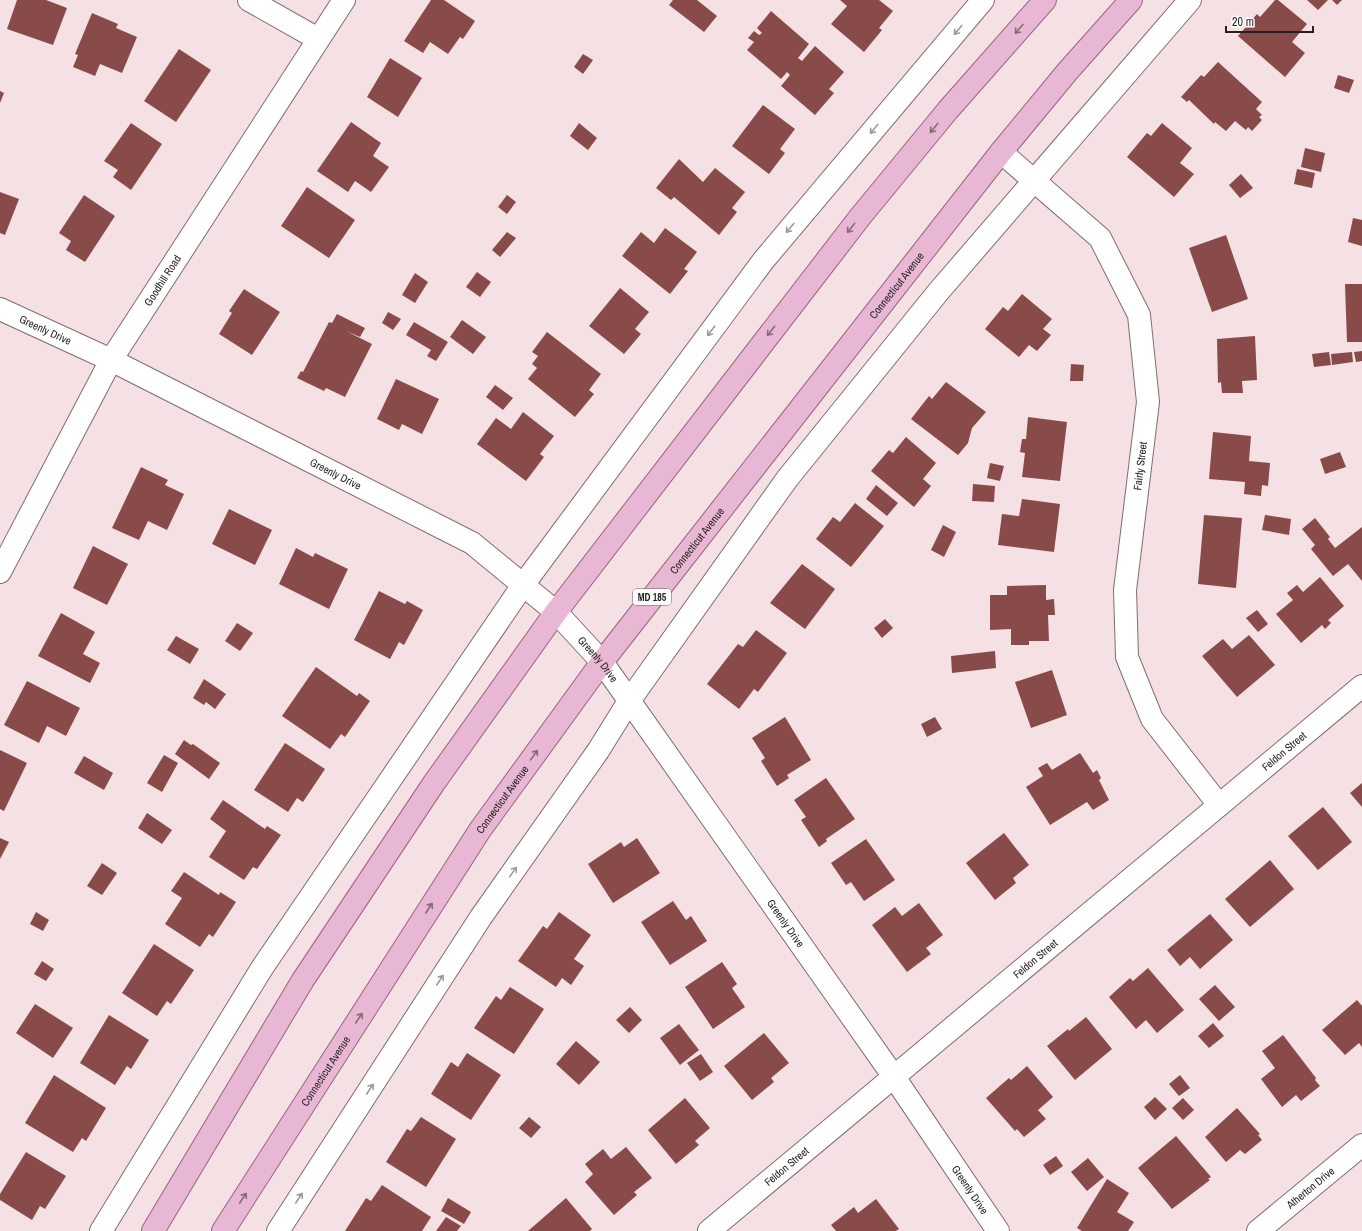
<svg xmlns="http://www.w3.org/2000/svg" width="1362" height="1231" font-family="'Archivo Narrow',sans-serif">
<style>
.building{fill:#894b4a}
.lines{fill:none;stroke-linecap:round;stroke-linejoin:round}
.minor-casing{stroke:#806d71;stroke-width:24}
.major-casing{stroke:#996381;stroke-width:24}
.minor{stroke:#fff;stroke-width:22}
.major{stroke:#e7b7d3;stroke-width:22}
.oneway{stroke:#866b7a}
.oneway2{stroke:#9d9a9b}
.labels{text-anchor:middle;stroke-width:4;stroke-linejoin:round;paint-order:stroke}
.shield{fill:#fff;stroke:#676263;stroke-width:1}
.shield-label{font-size:10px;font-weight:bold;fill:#261f20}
.street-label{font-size:11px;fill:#261f20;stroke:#fff}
</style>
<rect width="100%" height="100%" fill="#f5e0e4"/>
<g class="building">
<path d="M17,0H46L67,8L53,45L7,29Z"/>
<path d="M431,0H444L475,21L463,39L460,37L448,54L430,42L423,53L404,41Z"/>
<path d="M673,0H697L717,16L704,32L669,5Z"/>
<path d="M840,0H879L893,11L879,28L882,30L864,52L831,24L847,6Z"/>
<path d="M1275,0H1278L1307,24L1292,42L1305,53L1285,77L1238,36L1257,14L1260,17Z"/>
<path d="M1307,0H1328L1318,10Z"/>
<path d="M1332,0H1342L1337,5Z"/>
<path d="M771,11L809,44L798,58L802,61L815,46L844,72L829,89L834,93L815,115L781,86L790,75L787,72L781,79L747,50L754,42L748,38L754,31L759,35L762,33L757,28Z"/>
<path d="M92,13L118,24L116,28L137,37L122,73L100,64L95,76L73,67L78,55L75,54Z"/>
<path d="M179,49L211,70L176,122L144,101Z"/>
<path d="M583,54L593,60L583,74L574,67Z"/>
<path d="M390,58L422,78L398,117L367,97Z"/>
<path d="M1218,62L1262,102L1256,109L1262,115L1259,117L1262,120L1252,131L1248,127L1246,130L1235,121L1226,131L1215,122L1214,124L1189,100L1187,102L1181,97L1201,75L1204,77Z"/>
<path d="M1338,75L1354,80L1349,93L1334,88Z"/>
<path d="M0,91L4,93L0,103Z"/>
<path d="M763,105L795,129L780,149L785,153L769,174L732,146Z"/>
<path d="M351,122L381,143L373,156L389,167L371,192L355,181L348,192L317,171Z"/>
<path d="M131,123L162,144L131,190L113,177L118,170L104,161Z"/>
<path d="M579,123L597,138L588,150L570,136Z"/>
<path d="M1162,123L1192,148L1180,163L1194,174L1174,197L1127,157L1147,133L1151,136Z"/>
<path d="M1305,148L1325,153L1321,172L1301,167Z"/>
<path d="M679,159L703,182L715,168L745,192L732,208L737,212L719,235L674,197L671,200L656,188Z"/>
<path d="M1297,169L1315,173L1312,188L1294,184Z"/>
<path d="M1241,174L1253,188L1240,198L1229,185Z"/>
<path d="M307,187L355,220L329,258L281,226Z"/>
<path d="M0,192L19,199L5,235L0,233Z"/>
<path d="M84,195L115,216L85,262L66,250L71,241L59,233Z"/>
<path d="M507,195L516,202L507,214L498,207Z"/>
<path d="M1353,218L1362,220V246L1348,242Z"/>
<path d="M665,228L697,252L684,269L688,271L670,294L622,256L641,232L654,243Z"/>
<path d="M507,232L516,238L500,257L492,250Z"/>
<path d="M1226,235L1248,299L1212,312L1189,248Z"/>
<path d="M477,272L491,282L480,297L466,287Z"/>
<path d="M415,273L428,282L415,303L402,295Z"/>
<path d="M1345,284H1362V342H1347Z"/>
<path d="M620,288L649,312L635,329L641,334L624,354L589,326Z"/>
<path d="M244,289L280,312L252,355L219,334L232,313L229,311Z"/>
<path d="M1022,294L1052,319L1043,329L1051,335L1037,351L1029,345L1019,357L985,329L1003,307L1008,311Z"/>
<path d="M388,312L401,319L393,330L382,323Z"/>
<path d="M337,314L365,328L360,337L346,331L372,344L345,397L326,388L324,391L297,378L301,371L303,372L329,322L332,323Z"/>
<path d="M462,320L486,337L473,354L450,337Z"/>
<path d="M414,322L448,342L436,361L427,356L431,350L406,335Z"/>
<path d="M547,332L601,374L589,390L594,394L575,417L528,379L537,368L532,364L538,356L532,352Z"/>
<path d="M1255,336L1257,380L1242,381L1243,393H1222L1221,382L1218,383L1217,339Z"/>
<path d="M1362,351V361L1356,362L1354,352Z"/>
<path d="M1329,352L1331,365L1314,367L1312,354Z"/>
<path d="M1352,352L1353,362L1332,365L1331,354Z"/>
<path d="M1071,364L1084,365L1083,381H1070Z"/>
<path d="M396,379L439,399L422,434L402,424L399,430L377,419Z"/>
<path d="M946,382L986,412L972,428L968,443L958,455L911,419L929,396L932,399Z"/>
<path d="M495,385L513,398L503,410L486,397Z"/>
<path d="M523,412L554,436L540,454L544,457L526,481L477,444L496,418L511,429Z"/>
<path d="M1028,417L1067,422L1060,481L1022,477L1025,453L1020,452L1022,439H1026Z"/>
<path d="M1213,432L1251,436L1249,461L1270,463L1268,486L1262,485L1261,496L1244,494L1245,482L1209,479Z"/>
<path d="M906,437L936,463L923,479L931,486L914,507L871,471L889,450L893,453Z"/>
<path d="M1340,452L1346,467L1325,474L1320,459Z"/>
<path d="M990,463L1004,466L1000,481L987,478Z"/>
<path d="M141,467L168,480L165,485L184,494L167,530L148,521L139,540L112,528Z"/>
<path d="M973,484L995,486L994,502L972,501Z"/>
<path d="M876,485L898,503L887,516L866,499Z"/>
<path d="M1022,499L1060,504L1054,552L998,545L1002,514L1019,516Z"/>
<path d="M855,503L884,526L851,567L816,539L833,517L840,522Z"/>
<path d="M229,509L272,530L255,565L212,544Z"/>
<path d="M1204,515L1242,518L1236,588L1198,584Z"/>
<path d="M1265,515L1291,519L1289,535L1262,530Z"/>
<path d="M1315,518L1330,537L1328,539L1335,548L1362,527V581L1348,564L1333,576L1311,549L1315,545L1302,529Z"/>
<path d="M943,525L956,532L944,557L931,550Z"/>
<path d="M93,546L128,564L107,605L73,588Z"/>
<path d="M296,548L313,557L315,553L348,569L329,609L279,584Z"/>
<path d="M802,564L835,589L805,629L770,603Z"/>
<path d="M1320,577L1344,606L1328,620L1331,623L1325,629L1322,625L1301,643L1276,614L1293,600L1287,593L1297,585L1303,592Z"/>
<path d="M1046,585V600L1054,599L1055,615H1048L1049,641H1029V645H1011V629L990,630V595H1007V586Z"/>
<path d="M379,591L405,604L407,601L423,610L404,645L399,642L390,659L354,640Z"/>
<path d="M1257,610L1268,624L1258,632L1246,618Z"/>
<path d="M61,613L95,632L83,654L100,663L90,683L38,656Z"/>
<path d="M885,619L893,628L882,638L874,628Z"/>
<path d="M237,623L253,633L240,651L225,641Z"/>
<path d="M756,630L787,653L758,692L754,689L739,709L707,684L738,644L743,647Z"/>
<path d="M1249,635L1275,665L1237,697L1202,656L1223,639L1232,649Z"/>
<path d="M176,636L199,649L190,664L167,650Z"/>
<path d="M995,651L996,668L952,673L951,656Z"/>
<path d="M316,667L357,696L359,693L370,701L345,737L341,734L330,749L282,716Z"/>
<path d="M1052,670L1067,715L1031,728L1015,682Z"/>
<path d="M204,679L226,694L215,709L206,702L204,705L193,698Z"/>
<path d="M27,681L80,708L66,736L47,726L39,743L4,725Z"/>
<path d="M785,717L811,760L787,775L789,778L777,786L761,761L765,758L752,738Z"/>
<path d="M935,717L942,729L927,737L921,724Z"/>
<path d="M184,740L191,745L193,744L220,763L209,779L175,754Z"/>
<path d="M285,743L325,769L303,802L297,798L288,812L254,790Z"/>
<path d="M0,750L27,763L4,811L0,809Z"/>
<path d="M1080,753L1093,773L1097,770L1101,778L1099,780L1109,800L1093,810L1087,802L1050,825L1026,787L1043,776L1038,768L1047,763L1052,770Z"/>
<path d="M164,755L178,763L162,792L147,783Z"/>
<path d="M84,756L113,773L104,790L74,773Z"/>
<path d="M826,778L855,819L826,839L827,841L819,847L801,820L806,817L794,800Z"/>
<path d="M1362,783V807L1350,793Z"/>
<path d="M223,800L265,829L267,826L281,835L257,869L253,867L244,880L209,857L226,831L210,819Z"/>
<path d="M1323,807L1352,842L1318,870L1288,836Z"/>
<path d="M147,813L172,830L162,844L138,828Z"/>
<path d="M1004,833L1029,865L1013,878L1016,883L995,900L966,863Z"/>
<path d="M0,838L9,842L0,859Z"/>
<path d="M637,838L660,873L613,903L588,864L621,842L624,847Z"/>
<path d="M866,839L895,880L864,901L851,882L846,885L831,863Z"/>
<path d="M1270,860L1294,889L1250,927L1225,899Z"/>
<path d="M102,863L117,873L102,895L87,886Z"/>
<path d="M184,872L219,895L220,892L236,902L213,937L209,934L200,947L165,924L182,898L171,891Z"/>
<path d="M673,901L686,920L691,916L707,941L670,965L641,922Z"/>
<path d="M919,903L943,935L926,948L931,954L907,972L872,925L895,907L902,916Z"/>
<path d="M36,912L49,920L43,931L30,924Z"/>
<path d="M559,912L591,935L574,959L584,966L571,985L562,978L556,987L518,961L543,926L547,929Z"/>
<path d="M1210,914L1233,940L1200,969L1190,957L1180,966L1167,950Z"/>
<path d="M154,944L194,970L171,1004L167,1001L157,1016L122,993Z"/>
<path d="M42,961L54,969L46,981L34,974Z"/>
<path d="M722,962L737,984L732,988L745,1007L713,1029L685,987Z"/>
<path d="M1148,968L1184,1010L1157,1033L1146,1020L1136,1029L1109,997L1130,978L1133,981Z"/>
<path d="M1215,985L1235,1007L1219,1021L1199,999Z"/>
<path d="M510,987L544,1009L514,1054L474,1028L496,996L501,1000Z"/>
<path d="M1357,1000L1362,1006V1047L1359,1043L1345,1055L1322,1030Z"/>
<path d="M35,1004L73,1028L53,1058L16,1033Z"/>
<path d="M630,1007L642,1020L629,1033L616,1020Z"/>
<path d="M109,1015L149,1040L131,1069L127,1066L115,1085L80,1063Z"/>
<path d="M1086,1017L1112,1049L1075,1080L1047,1046L1068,1029L1069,1031Z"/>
<path d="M1213,1023L1224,1036L1209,1048L1198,1036Z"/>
<path d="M679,1024L699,1050L680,1065L660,1038Z"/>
<path d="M764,1033L789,1063L771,1078L774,1082L752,1100L724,1066Z"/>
<path d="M1283,1035L1316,1078L1315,1080L1320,1086L1301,1101L1296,1095L1282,1107L1261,1079L1275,1068L1262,1051Z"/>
<path d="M576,1041L600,1062L579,1085L556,1064Z"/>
<path d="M467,1053L501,1075L471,1120L431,1094L451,1062L458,1067Z"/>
<path d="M701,1054L713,1072L700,1081L687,1063Z"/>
<path d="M1027,1066L1053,1097L1038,1110L1046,1119L1024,1137L1017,1129L1015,1131L986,1098L1009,1078L1011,1080Z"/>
<path d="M54,1075L106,1108L86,1141L82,1138L73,1152L25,1123Z"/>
<path d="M1180,1075L1190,1088L1179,1096L1169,1084Z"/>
<path d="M1155,1097L1167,1109L1155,1120L1144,1107Z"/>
<path d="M685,1098L710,1128L695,1141L699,1145L676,1164L648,1130Z"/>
<path d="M1183,1098L1194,1110L1183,1120L1172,1108Z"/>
<path d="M1237,1108L1260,1134L1258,1135L1262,1140L1245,1154L1240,1150L1226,1162L1205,1137Z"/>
<path d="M421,1117L456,1139L426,1187L386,1162L407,1129L411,1131Z"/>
<path d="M529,1117L541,1127L531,1138L519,1128Z"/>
<path d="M1176,1136L1211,1177L1208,1179L1210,1180L1172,1209L1138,1168Z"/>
<path d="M626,1147L652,1178L634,1192L637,1195L614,1215L585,1182L593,1174L585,1164L603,1149L611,1159Z"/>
<path d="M26,1152L66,1176L45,1209L40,1206L32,1220L0,1200V1194Z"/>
<path d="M1056,1156L1063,1166L1050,1175L1043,1165Z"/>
<path d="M1088,1158L1104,1177L1087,1191L1071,1172Z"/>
<path d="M1107,1179L1129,1193L1117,1212L1134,1222L1128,1231H1082L1077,1228Z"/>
<path d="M382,1185L431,1217L422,1231H345L366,1198L371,1201Z"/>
<path d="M448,1198L471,1212L464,1224L441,1211Z"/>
<path d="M566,1198L592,1229L590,1231H528Z"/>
<path d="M876,1199L899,1229L896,1231H836L831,1225L854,1207L858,1213Z"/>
<path d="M446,1217L461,1226L457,1231H436Z"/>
</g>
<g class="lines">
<defs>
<g id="minor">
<path d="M249,0L318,39"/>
<path d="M1001,152L1100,238L1139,315L1148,402L1125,590L1127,657L1152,719L1219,805"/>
<path id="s1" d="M0,309L111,360L472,543L556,612L602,662L894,1077L998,1231"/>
<path id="s2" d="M0,572L111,360L344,0"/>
<path d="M101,1231L262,968L523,585L763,261L983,0"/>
<path d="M278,1231L481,917L598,751L629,701L787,479L939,291L1190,0"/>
<path id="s3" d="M709,1231L1362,686"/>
<path id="s4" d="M1258,1231L1362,1145"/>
</g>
<g id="major">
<path d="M153,1231L303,980L434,783L556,612L860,217L948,110L1045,0"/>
<path id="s5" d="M223,1231L480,830L602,662L1001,152L1067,72L1131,0"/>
</g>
</defs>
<use href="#minor" class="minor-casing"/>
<use href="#major" class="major-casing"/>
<use href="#minor" class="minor"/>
<use href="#major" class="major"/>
</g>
<defs><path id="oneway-shaft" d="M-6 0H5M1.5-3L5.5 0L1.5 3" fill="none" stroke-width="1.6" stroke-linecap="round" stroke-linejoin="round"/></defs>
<g class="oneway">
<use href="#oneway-shaft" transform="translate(1019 29) rotate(131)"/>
<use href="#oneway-shaft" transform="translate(934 128) rotate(130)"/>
<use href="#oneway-shaft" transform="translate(851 228) rotate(128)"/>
<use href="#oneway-shaft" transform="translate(771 331) rotate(128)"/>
<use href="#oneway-shaft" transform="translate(534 755) rotate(-54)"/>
<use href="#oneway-shaft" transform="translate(429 908) rotate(-57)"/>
<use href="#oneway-shaft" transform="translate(359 1018) rotate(-57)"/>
<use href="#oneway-shaft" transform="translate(243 1198) rotate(-57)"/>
</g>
<g class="oneway2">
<use href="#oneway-shaft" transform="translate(958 30) rotate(130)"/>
<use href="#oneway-shaft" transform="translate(874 129) rotate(130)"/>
<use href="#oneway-shaft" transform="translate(790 228) rotate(130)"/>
<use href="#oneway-shaft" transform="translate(711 331) rotate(127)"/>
<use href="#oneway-shaft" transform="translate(513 872) rotate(-55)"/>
<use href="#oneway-shaft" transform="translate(440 980) rotate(-57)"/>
<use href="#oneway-shaft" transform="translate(370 1089) rotate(-57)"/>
<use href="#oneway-shaft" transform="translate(299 1198) rotate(-57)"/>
</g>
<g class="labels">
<rect class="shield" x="633" y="589" width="38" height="16" rx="3"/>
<g class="shield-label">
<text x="652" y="601">MD 185</text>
</g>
<g class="street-label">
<text dy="4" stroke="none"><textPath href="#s2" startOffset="334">Goodhill Road</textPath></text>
<text dy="4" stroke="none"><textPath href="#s5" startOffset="1162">Connecticut Avenue</textPath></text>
<text dy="4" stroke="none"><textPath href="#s1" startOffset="50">Greenly Drive</textPath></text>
<text transform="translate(1140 466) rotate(-83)" y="4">Fairly Street</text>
<text dy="4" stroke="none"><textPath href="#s1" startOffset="374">Greenly Drive</textPath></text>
<text dy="4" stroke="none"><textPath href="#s5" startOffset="838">Connecticut Avenue</textPath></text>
<text dy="4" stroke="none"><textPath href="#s1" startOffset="699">Greenly Drive</textPath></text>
<text dy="4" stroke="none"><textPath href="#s3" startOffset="749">Feldon Street</textPath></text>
<text dy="4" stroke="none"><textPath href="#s5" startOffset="514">Connecticut Avenue</textPath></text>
<text dy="4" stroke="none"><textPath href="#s1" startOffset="1023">Greenly Drive</textPath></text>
<text dy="4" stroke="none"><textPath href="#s3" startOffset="425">Feldon Street</textPath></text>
<text dy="4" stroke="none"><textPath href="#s5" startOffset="190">Connecticut Avenue</textPath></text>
<text dy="4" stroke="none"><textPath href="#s3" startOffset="101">Feldon Street</textPath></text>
<text dy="4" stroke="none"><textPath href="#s4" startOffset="68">Atherton Drive</textPath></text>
<text dy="4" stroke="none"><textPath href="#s1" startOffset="1347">Greenly Drive</textPath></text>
</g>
</g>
<path d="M1226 26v6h87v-6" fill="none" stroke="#261f20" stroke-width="2"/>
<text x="1232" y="26" font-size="12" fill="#261f20" stroke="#ffffff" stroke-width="3" paint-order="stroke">20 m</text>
</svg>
